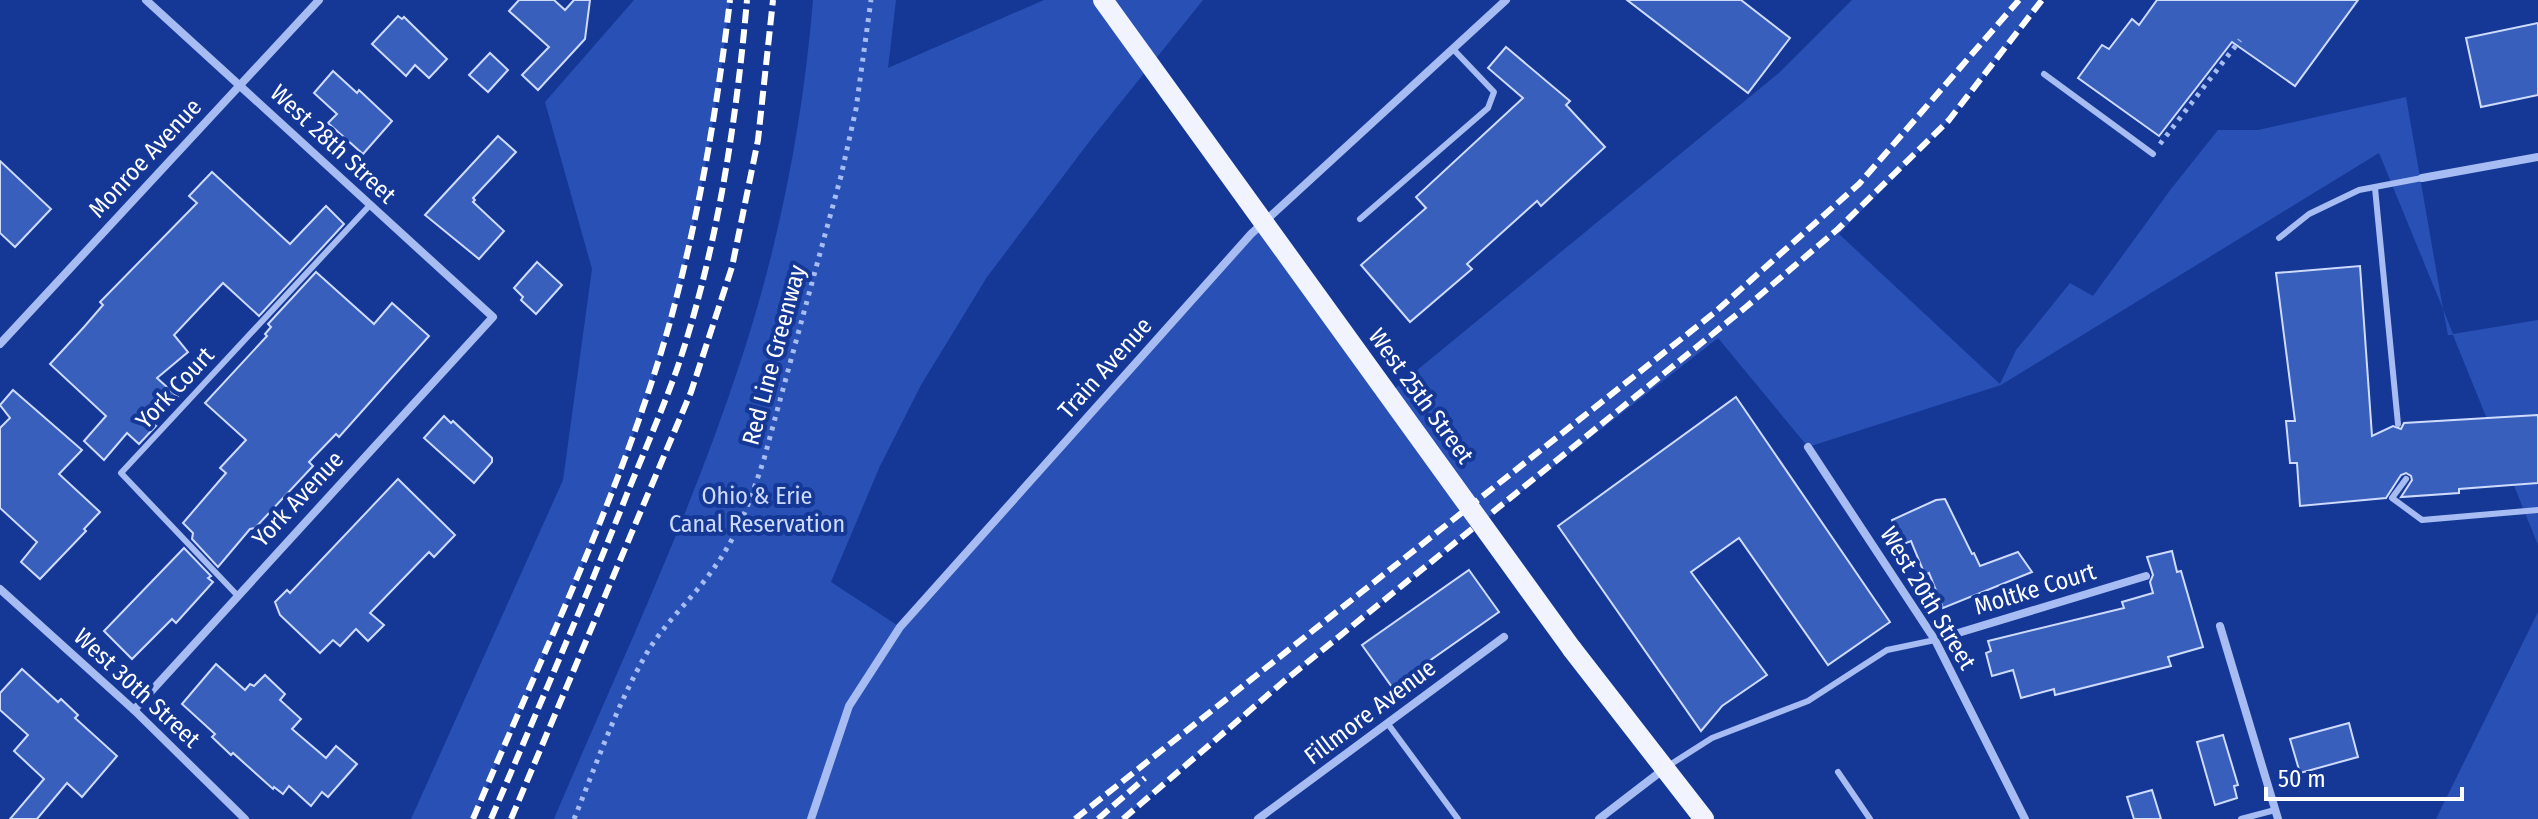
<svg xmlns="http://www.w3.org/2000/svg" width="2538" height="819" font-family="'Fira Sans Condensed',sans-serif">
<style>
.green{fill:#2850b5}
.building{fill:#395fbc;stroke:#cedbfc;stroke-width:2}
.lines{fill:none;stroke-linecap:round;stroke-linejoin:round}
.path{stroke:#a6bcf2;stroke-width:5;stroke-dasharray:4 6;stroke-linecap:butt}
.service{stroke:#a6bcf2;stroke-width:6}
.minor{stroke:#a6bcf2;stroke-width:8}
.primary{stroke:#f1f4ff;stroke-width:20}
.rail{stroke:#fff;stroke-width:6;stroke-dasharray:14 6;stroke-linecap:butt}
.primary-bridge{stroke:#f1f4ff;stroke-width:20}
.labels{text-anchor:middle;stroke-width:8;stroke-linejoin:round;paint-order:stroke}
.street-label{font-size:24px;fill:#fff;stroke:#153897}
.park-label{font-size:24px;fill:#cedbfc;stroke:#153897}
</style>
<rect width="100%" height="100%" fill="#153897"/>
<g class="green">
<path d="M634,0H730C717,109 699,216 670,322C622,492 541,656 473,819H411L563,480L592,269L545,102Z"/>
<path d="M813,0H896L888,68L1044,0H1203L1092,138L987,277L921,385L880,466L831,582L900,627L1264,222L1388,394L1780,72L1852,0H2042L1949,120L1839,234L2000,384L2016,350L2070,283L2093,296L2171,189L2218,130H2258L2406,97L2443,309L2453,334L2538,320V545L2453,335H2448L2443,309L2379,153L2001,385L1808,447L1718,338C1517,495 1315,650 1123,819H554C618,668 689,519 740,363C779,246 803,122 813,0Z"/>
<path d="M2538,612V819H2436Z"/>
</g>
<g class="building">
<path d="M519,0H554L565,10L574,0H590L585,39L538,90L522,75L549,47L509,11Z"/>
<path d="M1627,0H1741L1790,38L1748,93Z"/>
<path d="M2157,0H2358L2295,86L2232,42L2159,136L2078,78L2102,45L2109,49L2132,19L2139,25Z"/>
<path d="M398,16L402,19L404,17L447,59L429,78L415,65L406,76L372,44Z"/>
<path d="M2538,23V95L2481,107L2466,38Z"/>
<path d="M1506,47L1570,101L1566,105L1605,147L1541,206L1537,201L1467,264L1472,269L1410,322L1361,265L1426,208L1416,197L1523,98L1488,68Z"/>
<path d="M490,53L508,70L488,92L469,75Z"/>
<path d="M333,71L357,93L359,90L392,121L363,154L328,123L337,114L314,93Z"/>
<path d="M498,136L516,152L473,198L475,200L473,202L504,231L479,259L425,215Z"/>
<path d="M0,161L51,209L15,247L0,233Z"/>
<path d="M212,172L290,244L326,206L344,224L259,316L223,283L174,335L188,352L157,378L178,397L153,424L156,426L139,444L127,433L104,460L84,441L106,416L50,364L84,327L103,305L100,302L197,203L189,196Z"/>
<path d="M537,262L562,285L536,314L521,300L523,297L514,288Z"/>
<path d="M2360,266L2372,436L2393,426L2401,429L2404,423L2538,415V483L2459,489V493L2401,497L2412,480L2411,476L2406,473L2401,475L2386,498L2300,506L2297,463H2290L2286,421H2295L2276,273Z"/>
<path d="M316,272L374,324L392,303L429,336L339,437L336,434L309,462L313,466L255,528L250,529L218,567L192,539L193,533L183,523L226,473L220,468L246,440L205,403L267,336L265,334L271,327L268,324Z"/>
<path d="M13,390L82,450L59,474L100,512L84,529L86,531L40,579L21,562L37,542L0,508V428L10,418L0,405Z"/>
<path d="M1736,397L1890,622L1828,665L1739,538L1691,572L1767,675L1722,706L1701,731L1558,526Z"/>
<path d="M444,416L451,423L453,421L492,458V462L474,483L424,438Z"/>
<path d="M398,479L455,535L434,557L429,552L370,613L384,625L368,641L356,629L340,646L333,640L320,653L280,615L275,602L287,590L290,593Z"/>
<path d="M1945,499L1972,554L1974,553L1980,566L2018,552L2032,572L1943,608L1929,573L1925,575L1911,541L1901,545L1892,520L1936,500Z"/>
<path d="M184,548L211,576L208,578L213,582L176,623L172,619L132,659L104,631Z"/>
<path d="M2172,551L2177,572L2181,571L2203,647L2168,657L2171,666L2055,695L2054,689L2021,698L2013,670L1992,676L1986,653L1991,651L1988,641L2124,608L2122,602L2153,593L2150,582L2153,575L2147,557Z"/>
<path d="M1469,570L1499,612L1392,687L1362,645Z"/>
<path d="M216,664L245,690L250,684L254,686L265,675L285,694L280,700L301,719L292,729L326,758L336,746L357,764L328,797L322,792L311,806L289,786L283,794L274,787L273,789L233,753L231,755L212,737L215,734L182,704Z"/>
<path d="M22,669L58,702L61,699L78,715L75,718L117,756L82,797L67,783L37,819H10L44,779L14,751L28,735L0,710V693Z"/>
<path d="M2349,723L2358,757L2300,773L2290,739Z"/>
<path d="M2223,735L2238,785L2234,786L2237,798L2215,805L2197,742Z"/>
<path d="M2152,790L2161,819H2134L2127,797Z"/>
</g>
<g class="lines">
<g class="path">
<path d="M2160,144L2240,40"/>
<path d="M574,819C597,763 617,704 648,651C667,620 696,595 716,565C739,533 752,496 764,459L841,176L856,109L871,0"/>
</g>
<g class="service">
<path d="M2044,74L2153,154"/>
<path d="M2375,188L2398,424"/>
<path d="M1360,219L1488,108L1494,92L1453,49"/>
<path d="M2279,238L2309,214L2359,190L2422,178"/>
<path d="M2406,479L2392,498L2422,520L2538,510"/>
<path d="M237,595L121,473L370,205"/>
<path d="M1388,724L1458,819"/>
<path d="M1668,766L1712,738L1808,701L1887,650L1935,640"/>
<path d="M1838,772L1870,819"/>
<path d="M2241,819L2275,810"/>
</g>
<g class="minor">
<path d="M2422,178L2538,157"/>
<path d="M0,344L319,0"/>
<path d="M1808,447L1935,640L2025,819"/>
<path d="M0,589L134,710L245,819"/>
<path d="M2220,626L2278,819"/>
<path d="M1935,640L2146,576"/>
<path d="M134,710L493,317L146,0"/>
<path d="M811,819L849,706L900,627L1251,234L1506,0"/>
<path d="M1258,819L1504,637"/>
<path d="M1599,819L1664,769"/>
</g>
<path class="primary" d="M1572,649L1704,819"/>
<g class="rail">
<path d="M473,819C541,656 622,492 670,322C699,216 717,109 730,0"/>
<path d="M491,819C537,711 584,603 627,494C644,452 662,411 677,369C717,251 736,124 747,0"/>
<path d="M511,819L691,392L732,267L758,140L773,0"/>
<path d="M1075,819L1714,313L1859,184L2019,0"/>
<path d="M1098,819L1145,778"/>
<path d="M1123,819L1283,682L1746,307L1838,229L1949,120L2042,0"/>
</g>
<path class="primary-bridge" d="M1103,0L1572,649"/>
</g>
<g class="labels">
<g class="street-label">
<text transform="translate(333 144) rotate(43)" y="8">West 28th Street</text>
<text transform="translate(145 158) rotate(-47)" y="8">Monroe Avenue</text>
<text transform="translate(774 355) rotate(-75)" y="8">Red Line Greenway</text>
<text transform="translate(1105 368) rotate(-48)" y="8">Train Avenue</text>
<text transform="translate(175 388) rotate(-47)" y="8">York Court</text>
<text transform="translate(1421 396) rotate(54)" y="8">West 25th Street</text>
<text transform="translate(298 499) rotate(-47)" y="8">York Avenue</text>
<text transform="translate(2035 589) rotate(-17)" y="8">Moltke Court</text>
<text transform="translate(1928 598) rotate(59)" y="8">West 20th Street</text>
<text transform="translate(137 688) rotate(43)" y="8">West 30th Street</text>
<text transform="translate(1370 712) rotate(-37)" y="8">Fillmore Avenue</text>
</g>
<g class="park-label">
<text x="757" y="504">Ohio &amp; Erie<tspan x="757" dy="28">Canal Reservation</tspan></text>
</g>
</g>
<path d="M2266 787v12h196v-12" fill="none" stroke="#ffffff" stroke-width="4"/>
<text x="2278" y="787" font-size="24" fill="#ffffff" stroke="#153897" stroke-width="6" paint-order="stroke">50 m</text>
</svg>
